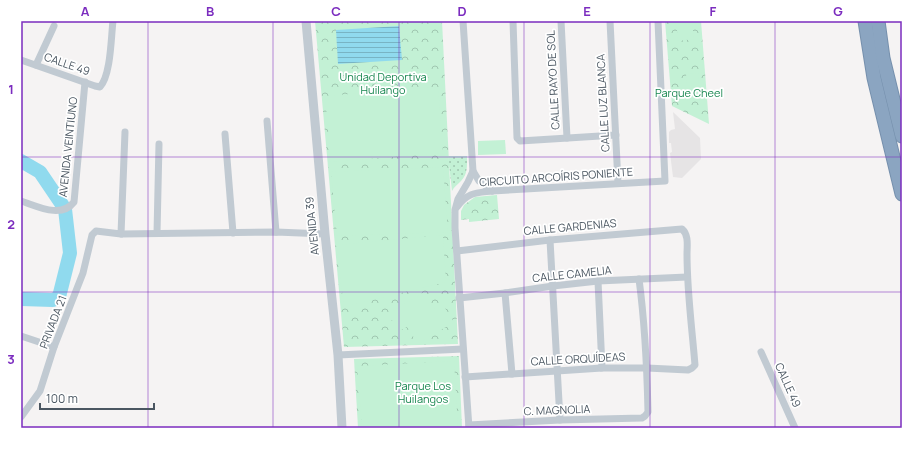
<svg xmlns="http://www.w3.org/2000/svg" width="923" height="449" font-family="Manrope,sans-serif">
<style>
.education{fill:#e6e4e5}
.grass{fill:url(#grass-dots)}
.park{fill:url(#park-crowns)}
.pitch{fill:#c3f1d5}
.water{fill:url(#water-rules)}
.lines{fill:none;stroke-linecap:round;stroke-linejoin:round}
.river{stroke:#90daee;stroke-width:14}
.motorway-casing{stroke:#7690ad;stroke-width:15}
.minor{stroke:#c1cad2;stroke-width:7}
.tertiary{stroke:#c1cad2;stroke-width:9}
.motorway{stroke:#8ba5c1;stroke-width:13}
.grid{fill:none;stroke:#7b2cbf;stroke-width:1;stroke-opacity:0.55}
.labels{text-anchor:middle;stroke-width:3.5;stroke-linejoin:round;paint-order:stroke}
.street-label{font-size:11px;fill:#4a5661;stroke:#fff}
.park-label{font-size:11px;fill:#17864f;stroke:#fff}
.neatline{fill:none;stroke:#7b2cbf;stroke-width:1.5}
.grid-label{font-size:13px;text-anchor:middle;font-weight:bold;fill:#7b2cbf}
</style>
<defs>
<pattern id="grass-dots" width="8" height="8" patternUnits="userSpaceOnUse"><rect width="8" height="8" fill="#c3f1d5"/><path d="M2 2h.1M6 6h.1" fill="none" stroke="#a0c6b0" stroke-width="1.8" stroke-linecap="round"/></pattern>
<pattern id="park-crowns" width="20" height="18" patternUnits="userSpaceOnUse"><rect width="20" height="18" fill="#c3f1d5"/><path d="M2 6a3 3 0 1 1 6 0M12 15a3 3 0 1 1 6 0" fill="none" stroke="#a0c6b0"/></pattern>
<pattern id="water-rules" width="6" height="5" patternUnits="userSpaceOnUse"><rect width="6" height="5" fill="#90daee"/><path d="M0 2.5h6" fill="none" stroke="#78b4c4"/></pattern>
</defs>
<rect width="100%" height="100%" fill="#f5f3f3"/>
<path class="education" d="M673,112L700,138L701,159L682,178L673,177L670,153L672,152L671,143H669V132L671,130L675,129Z"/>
<path class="grass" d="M448,156H467C467,165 468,174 461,181C457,185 454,187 452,191Z"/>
<g class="park">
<path d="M315,21H442L458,344L344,347Z"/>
<path d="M665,21H701L709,124L672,106Z"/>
<path d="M497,195L499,219L469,222V219L461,220V211L464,205L475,197Z"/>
<path d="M459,356L462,428H358L354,359Z"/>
</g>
<g class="pitch">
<path d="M676,21H692L694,39L678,41Z"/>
<path d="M698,73L700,100L688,101L686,74Z"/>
<path d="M438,87L443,153L331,162L325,96Z"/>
<path d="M505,140L506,154L478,155V141Z"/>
<path d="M443,167L448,232L337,236L331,172Z"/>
<path d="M443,235L446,282L344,307L336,245Z"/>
<path d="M424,292L435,309L443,305L454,322L418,344L407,327L399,331L388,314Z"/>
<path d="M454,361L458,428H362L357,366Z"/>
</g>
<path class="water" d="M399,26L402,60L338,64L336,30Z"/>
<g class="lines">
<path class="river" d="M21,161L40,172L65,209L70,253L59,297L53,300L21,299"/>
<defs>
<g id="motorway">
<path d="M865,21L874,78L902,194"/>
<path d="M878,21L883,58L902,136"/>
</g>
</defs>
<use href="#motorway" class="motorway-casing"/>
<g class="minor">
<path d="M463,21L473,171L468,182L458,199L455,210V228L469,428"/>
<path d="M513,21L517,138L520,141L616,135"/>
<path d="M561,21L567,138"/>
<path d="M610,21L618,183"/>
<path d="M21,60L95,86L100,87C111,75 111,37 113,21"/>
<path d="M36,65L54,26"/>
<path d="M267,121L276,232"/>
<path d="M225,134L233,233"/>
<path d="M473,171L479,181L492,191"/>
<path d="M21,201C37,206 61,219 74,202L85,82"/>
<path d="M457,207C468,192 476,193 492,191L665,181L658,21"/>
<path d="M157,233L159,144"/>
<path d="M121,234L125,132"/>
<path d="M550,240L560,420"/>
<path d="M457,251L550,240L682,229C689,235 687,246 687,254C687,292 692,328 695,365L692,368L688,370L647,368H602L465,377"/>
<path d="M598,281L602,368"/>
<path d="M505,293L512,374"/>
<path d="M459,298L505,293L553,286L598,281L687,277"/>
<path d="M21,336L54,347"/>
<path d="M761,352L795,428"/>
<path d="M338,355L463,349"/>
<path d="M21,417L40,391L54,347L83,273L92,235L96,231L121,234L276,232L325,234"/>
<path d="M469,425L560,420L642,418L645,416L648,412C647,368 645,324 639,279"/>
</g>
<path class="tertiary" d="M306,21L325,234L338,355L342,428"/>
<use href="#motorway" class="motorway"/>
</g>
<path class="grid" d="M148,21V428M273,21V428M399,21V428M524,21V428M650,21V428M775,21V428M21,157H902M21,292H902"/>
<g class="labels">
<g class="street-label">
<text transform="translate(67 64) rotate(19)" y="4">CALLE 49</text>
<text transform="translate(553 80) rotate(-93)" y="4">CALLE RAYO DE SOL</text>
<text transform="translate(603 103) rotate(-93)" y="4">CALLE LUZ BLANCA</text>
<text transform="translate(68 147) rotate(-84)" y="4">AVENIDA VEINTIUNO</text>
<text transform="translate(556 177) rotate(-4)" y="4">CIRCUITO ARCOÍRIS PONIENTE</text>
<text transform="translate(312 226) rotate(-96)" y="4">AVENIDA 39</text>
<text transform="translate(570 227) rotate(-5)" y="4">CALLE GARDENIAS</text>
<text transform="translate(572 274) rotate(-6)" y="4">CALLE CAMELIA</text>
<text transform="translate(53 322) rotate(-69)" y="4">PRIVADA 21</text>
<text transform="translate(578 359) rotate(-3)" y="4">CALLE ORQUÍDEAS</text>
<text transform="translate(788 385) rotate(66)" y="4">CALLE 49</text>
<text transform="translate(557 410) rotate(-2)" y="4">C. MAGNOLIA</text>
</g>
<g class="park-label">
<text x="383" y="81">Unidad Deportiva<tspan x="383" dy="13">Huilango</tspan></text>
<text x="689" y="97">Parque Cheel</text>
<text x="423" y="390">Parque Los<tspan x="423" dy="13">Huilangos</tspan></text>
</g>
</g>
<rect width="923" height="449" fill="none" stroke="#ffffff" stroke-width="44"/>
<path d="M40 403v6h114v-6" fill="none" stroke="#4a5661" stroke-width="2"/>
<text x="46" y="403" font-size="12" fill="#4a5661" stroke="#ffffff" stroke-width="3" paint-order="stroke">100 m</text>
<rect x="22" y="22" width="879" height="405" class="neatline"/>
<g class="grid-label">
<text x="85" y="16">A</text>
<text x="210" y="16">B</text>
<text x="336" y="16">C</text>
<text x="462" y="16">D</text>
<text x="587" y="16">E</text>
<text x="713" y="16">F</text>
<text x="838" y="16">G</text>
<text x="11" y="94">1</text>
<text x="11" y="229">2</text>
<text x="11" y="364">3</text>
</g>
</svg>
